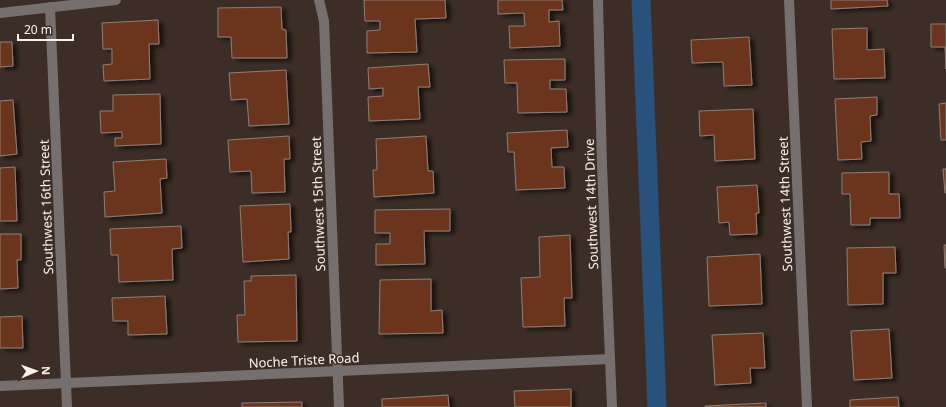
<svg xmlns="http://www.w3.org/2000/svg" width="946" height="407" font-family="'Noto Sans',sans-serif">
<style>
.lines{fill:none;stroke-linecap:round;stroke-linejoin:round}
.canal{stroke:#28527c;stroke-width:19}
.building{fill:#6a361a;stroke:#8e7e76;filter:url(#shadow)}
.minor{stroke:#776f6d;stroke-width:10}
.labels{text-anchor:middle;stroke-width:3;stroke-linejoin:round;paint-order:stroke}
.street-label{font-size:13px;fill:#fbf2ed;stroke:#3c2e27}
</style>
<defs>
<filter id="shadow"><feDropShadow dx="4.5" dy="2.5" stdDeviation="2" flood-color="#0009"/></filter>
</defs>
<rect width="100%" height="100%" fill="#3c2e27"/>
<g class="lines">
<path class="canal" d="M641,0L657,407"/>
</g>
<g class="building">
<path d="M364,0H445L446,18L415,19L417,52L367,53V31L380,30V21H365Z"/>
<path d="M498,0H562L563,10H549V22L559,21L560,46L510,48L509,26H525L524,13L498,14Z"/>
<path d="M831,0H887L888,6L831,9Z"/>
<path d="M281,7L282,29L286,30L287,58H232L231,37H218V8Z"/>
<path d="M158,20L159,44H149L150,79L104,81L103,65L112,64V49H103L102,23Z"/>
<path d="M931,24H946V69L945,47H931Z"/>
<path d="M867,28V50L884,49L885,78L834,79L832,29Z"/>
<path d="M749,37L752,85L724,86L723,62L692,63L691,40Z"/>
<path d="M0,42H12L13,66L0,67Z"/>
<path d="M565,59V80H550V89H566L567,112L518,113L517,83H505L504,60Z"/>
<path d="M428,64L430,87H418L420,119L369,121L368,97L383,96V88L369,89L368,68Z"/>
<path d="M286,70L289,124L249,126L247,99L231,100L229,73Z"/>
<path d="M160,94L161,144L115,146V138H122V132L101,133L100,111H113V95Z"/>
<path d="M877,97V115L870,116L871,141L861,142L862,159L838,160L835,99Z"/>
<path d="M13,100L17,154L0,156V101Z"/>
<path d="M946,103V140H941L939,104Z"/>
<path d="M753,109L755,159L715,161L714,135L700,136L699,111Z"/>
<path d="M567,130L568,147L551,148L552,167H564L565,188L516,190L514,152H508L507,133Z"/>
<path d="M289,136L290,159H284L285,192L252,193L251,171L230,172L228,140Z"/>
<path d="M426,136L428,171H433L434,193L374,197L373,170H377L376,139Z"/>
<path d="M166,159L167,178L160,179L162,213L105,217L104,192L115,191L113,162Z"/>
<path d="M15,167L17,221H0V168Z"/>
<path d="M943,169H946V193H945Z"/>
<path d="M889,172V194H899L900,218H870V225H851L850,194H842V173Z"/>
<path d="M757,185L759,213H756L757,234L730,235L729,222L719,223L717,187Z"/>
<path d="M290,204L291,232H288L289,259L243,262L240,206Z"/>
<path d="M450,209V231H424L425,264L376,265V244H390V233H375V210Z"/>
<path d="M181,226L182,248L172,249L173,280L119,282L118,255H111L110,229Z"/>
<path d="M0,234H21V260H17L18,288L0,289Z"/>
<path d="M570,235L572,298H564L565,326L523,327L521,278L540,277L539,237Z"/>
<path d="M944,245H946V268H945Z"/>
<path d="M895,247L896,273H883V304L848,305L847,248Z"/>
<path d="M760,254L762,304L709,306L707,257Z"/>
<path d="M296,275L297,341L238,342L237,315H245L244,281H251V276Z"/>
<path d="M431,279V311L442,310L443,333L379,334L380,280Z"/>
<path d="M165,296L167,334L128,335V321H113L112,298Z"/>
<path d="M22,316L23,348H0V317Z"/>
<path d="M889,329L892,378L854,380L851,331Z"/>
<path d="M763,333L765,368H750L751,383L715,385L712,335Z"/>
<path d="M571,389V407H515L514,391Z"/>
<path d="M448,395L449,407H382V399Z"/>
<path d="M898,397L899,407H850V400Z"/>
<path d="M302,402V407H242V403Z"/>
<path d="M766,403V407H705V406Z"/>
</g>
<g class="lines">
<g class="minor">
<path d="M319,0L324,21L339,407"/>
<path d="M598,0L602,166L612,407"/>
<path d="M789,0L807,407"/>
<path d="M50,7L67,407"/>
<path d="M0,13L116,0"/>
<path d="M0,386L610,359"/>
</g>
</g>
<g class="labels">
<g class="street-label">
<text transform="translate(318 204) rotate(-92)" y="5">Southwest 15th Street</text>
<text transform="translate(591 204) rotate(-92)" y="5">Southwest 14th Drive</text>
<text transform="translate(785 204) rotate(-92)" y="5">Southwest 14th Street</text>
<text transform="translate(46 207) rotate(-92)" y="5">Southwest 16th Street</text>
<text transform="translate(304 360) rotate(-3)" y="5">Noche Triste Road</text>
</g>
</g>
<g transform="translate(36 371) rotate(88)" stroke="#3c2e27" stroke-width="3" paint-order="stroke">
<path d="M0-3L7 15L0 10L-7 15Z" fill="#fbf2ed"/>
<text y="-6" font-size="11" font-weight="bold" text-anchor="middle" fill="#fbf2ed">N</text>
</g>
<path d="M18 34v6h55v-6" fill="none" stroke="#fbf2ed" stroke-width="2"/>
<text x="24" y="34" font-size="12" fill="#fbf2ed" stroke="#3c2e27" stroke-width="3" paint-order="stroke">20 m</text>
</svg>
